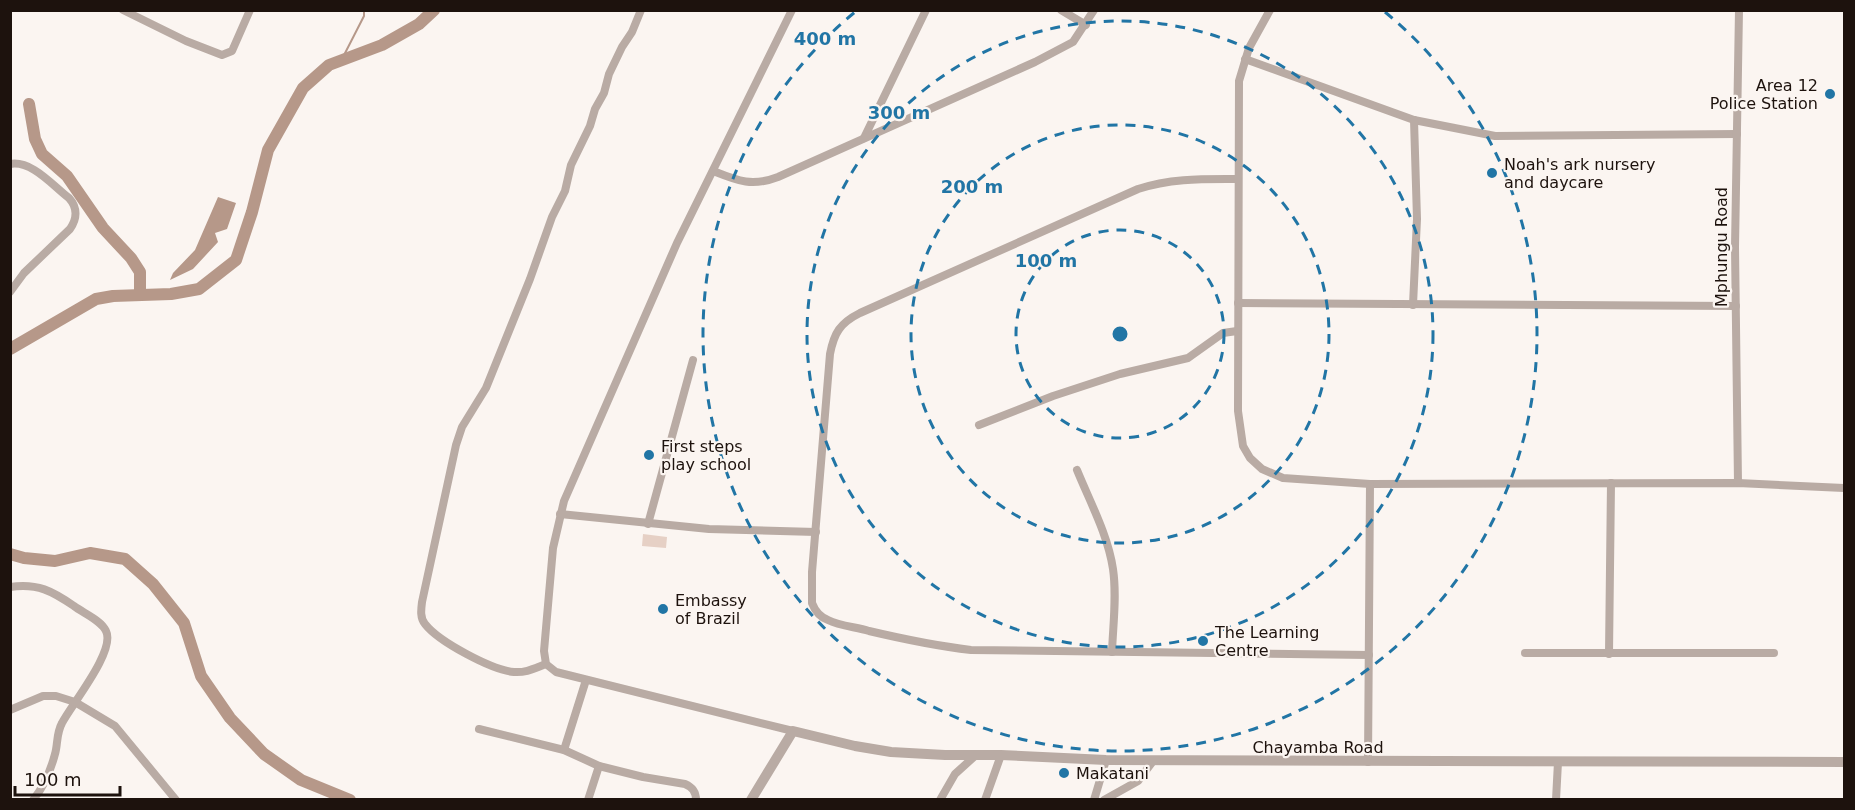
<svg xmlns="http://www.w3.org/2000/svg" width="1855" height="810" font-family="'DejaVu Sans',sans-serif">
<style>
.green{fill:#e6d0c5}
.water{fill:#b69889}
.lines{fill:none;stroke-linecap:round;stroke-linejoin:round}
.stream{stroke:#b69889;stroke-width:2}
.river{stroke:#b69889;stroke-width:12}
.minor{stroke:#b9aba4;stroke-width:8}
.tertiary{stroke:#b9aba4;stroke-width:10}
.ring{fill:none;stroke:#2175a5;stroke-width:3;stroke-dasharray:10 8}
.poi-dot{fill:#2175a5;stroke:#fbf5f1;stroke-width:2}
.labels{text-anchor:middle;stroke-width:4.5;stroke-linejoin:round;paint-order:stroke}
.poi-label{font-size:16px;fill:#1d120d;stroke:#fbf5f1;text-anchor:start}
.street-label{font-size:16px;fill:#1d120d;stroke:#fbf5f1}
.centre{fill:#2175a5;stroke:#fbf5f1;stroke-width:3}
.ring-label{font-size:18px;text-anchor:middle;font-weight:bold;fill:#2175a5;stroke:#fbf5f1;stroke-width:4.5;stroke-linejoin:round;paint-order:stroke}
</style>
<rect width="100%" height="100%" fill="#fbf5f1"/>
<path class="green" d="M643,534L667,537L666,548L642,546Z"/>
<path class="water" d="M218,197L236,203L227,229L215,233L218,242L193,269L170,280L173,273L195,250Z"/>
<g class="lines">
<path class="stream" d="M341,61L364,16V10"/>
<g class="river">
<path d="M29,104L35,139L42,154L67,176L103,228L131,258L140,272V295"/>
<path d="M10,349L96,299L113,296L171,294L199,289L236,260L252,212L268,150L303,88L329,65L382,45L419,24L434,10"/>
<path d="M10,554L24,558L55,561L90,553L125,559L153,584L184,623L201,676L230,718L264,754L301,780L350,800"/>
</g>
<g class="minor">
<path d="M123,10L186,41L222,55L232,51L250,10"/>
<path d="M792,10L677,243L564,501L553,548L544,651L546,664L556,672L793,731"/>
<path d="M1061,10L1086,25"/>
<path d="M1270,10L1249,48L1239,81L1238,411L1243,446L1250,458L1262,469L1283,478L1370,484L1738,483L1844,488"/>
<path d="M1245,59L1414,120L1495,136L1737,134"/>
<path d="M864,138L926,10"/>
<path d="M10,164C32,160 53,186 69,198C78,208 77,219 70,229L24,273L10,292"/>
<path d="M713,171C738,181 752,187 778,177L1035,62L1073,42L1094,10"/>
<path d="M1238,179C1203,179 1171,178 1138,189L860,313C840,323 834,333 830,354L812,572V603C815,611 820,617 828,620C840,626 856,627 869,631C903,639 937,646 971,650L1369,655"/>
<path d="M1238,303L1736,306"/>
<path d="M1413,305L1417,219L1414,120"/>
<path d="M979,425L1053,396L1120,374L1188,358L1223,333L1237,331"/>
<path d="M1077,470C1090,502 1108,535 1113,569C1117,596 1113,625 1112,652"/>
<path d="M1738,483L1735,247L1739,10"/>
<path d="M560,514L709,529L816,532"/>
<path d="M648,524L693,360"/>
<path d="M10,587C38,583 52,591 74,606C83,613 101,620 106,631C116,651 71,705 62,723C56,734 58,744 55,754C51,769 43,788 33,800"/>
<path d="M1525,653H1774"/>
<path d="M1609,654L1611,483"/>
<path d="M546,664C535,668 526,673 514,672C492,670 439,642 425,624C420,618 421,610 422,602L456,445L462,427L486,388L530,279L552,217L565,191L571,165L590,126L595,109L604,93L609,74L622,47L632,32L641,10"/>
<path d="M10,710L43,696H56L75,702L115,726L176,800"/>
<path d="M479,729L564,750L599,766L643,777L685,784C692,787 696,791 696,800"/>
<path d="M564,750L586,680"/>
<path d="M1368,762L1370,484"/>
<path d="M588,800L599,766"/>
<path d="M940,800L955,774L976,755"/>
<path d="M985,800L1001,755"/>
<path d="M1094,800L1106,760"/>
<path d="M1104,800L1138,781L1153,761"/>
<path d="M1556,800L1558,762"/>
</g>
<path class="tertiary" d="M751,800L793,731L855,746L891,752L945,755H1001L1106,760L1844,762"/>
</g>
<g class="ring">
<circle cx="1120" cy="334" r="104"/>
<circle cx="1120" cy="334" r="209"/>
<circle cx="1120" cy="334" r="313"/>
<path d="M1385 12A417 417 0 1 1 855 12"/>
</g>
<g class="poi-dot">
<circle cx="1830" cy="94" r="6"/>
<circle cx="1492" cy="173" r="6"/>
<circle cx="649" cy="455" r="6"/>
<circle cx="663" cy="609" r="6"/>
<circle cx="1203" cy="641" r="6"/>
<circle cx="1064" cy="773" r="6"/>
</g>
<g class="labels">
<g class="poi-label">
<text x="1818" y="91" text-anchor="end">Area 12<tspan x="1818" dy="18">Police Station</tspan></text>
<text x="1504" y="170">Noah's ark nursery<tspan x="1504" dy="18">and daycare</tspan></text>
<text x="661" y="452">First steps<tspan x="661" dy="18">play school</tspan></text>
<text x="675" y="606">Embassy<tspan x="675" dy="18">of Brazil</tspan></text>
<text x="1215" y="638">The Learning<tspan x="1215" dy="18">Centre</tspan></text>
<text x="1076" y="779">Makatani</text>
</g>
<g class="street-label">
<text transform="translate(1721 247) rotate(-90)" y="6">Mphungu Road</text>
<text x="1318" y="753">Chayamba Road</text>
</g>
</g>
<circle cx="1120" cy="334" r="9" class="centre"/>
<g class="ring-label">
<text x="825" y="45">400 m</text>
<text x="899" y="119">300 m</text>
<text x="972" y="193">200 m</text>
<text x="1046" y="267">100 m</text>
</g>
<rect width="1855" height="810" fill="none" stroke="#1d120d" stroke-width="24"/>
<path d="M15 786v9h105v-9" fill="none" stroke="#1d120d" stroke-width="3"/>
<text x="24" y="786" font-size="18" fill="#1d120d" stroke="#fbf5f1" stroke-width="4.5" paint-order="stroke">100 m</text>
</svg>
